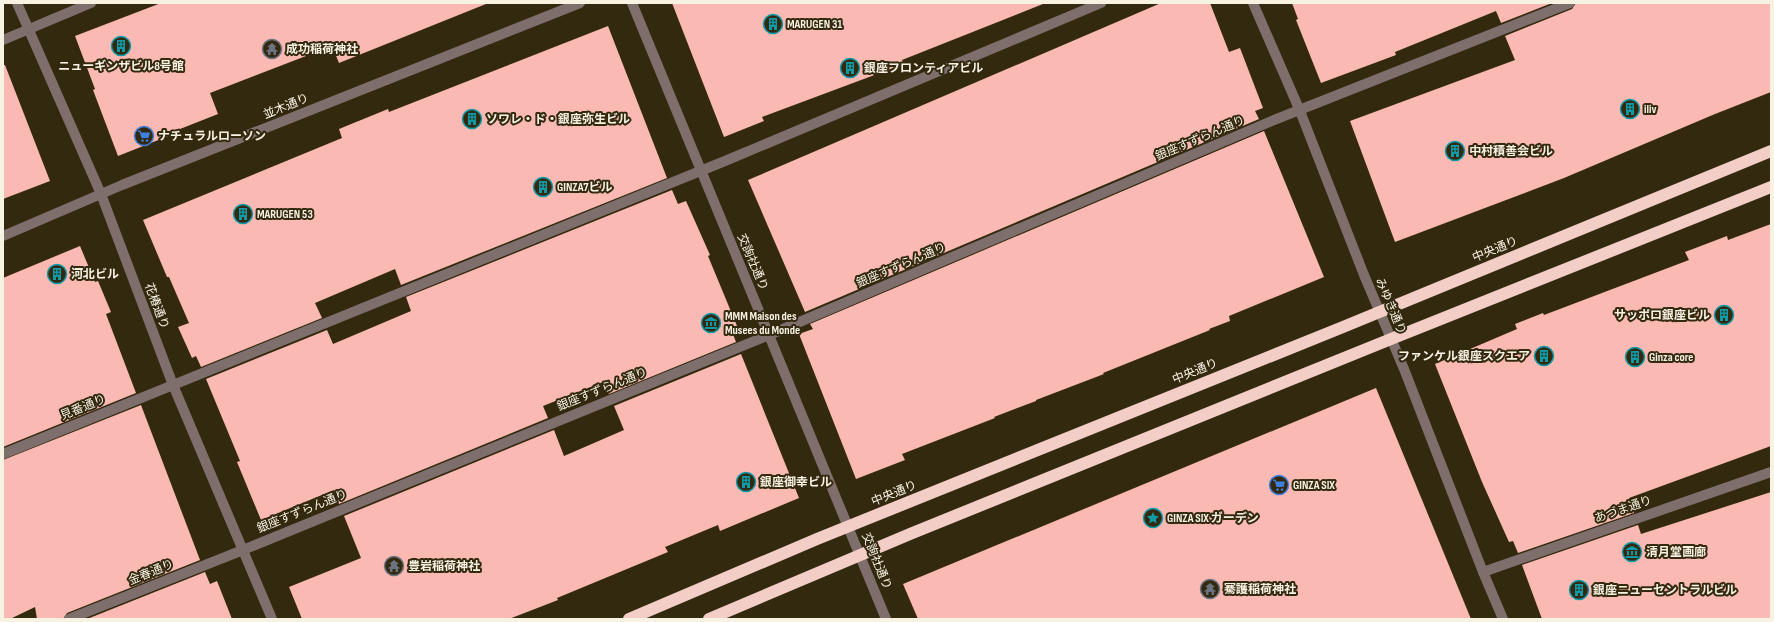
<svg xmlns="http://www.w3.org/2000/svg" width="1774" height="622" font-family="'Sofia Sans Condensed','Noto Sans JP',sans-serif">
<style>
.building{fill:#fabab3}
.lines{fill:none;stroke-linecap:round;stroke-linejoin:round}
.street{stroke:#7e6f6c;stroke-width:10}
.highway{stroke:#f3cec7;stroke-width:12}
.labels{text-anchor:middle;stroke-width:4;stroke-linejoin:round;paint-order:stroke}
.poi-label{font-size:12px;font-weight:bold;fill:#f8f2e3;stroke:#33290f;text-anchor:start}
.street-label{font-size:12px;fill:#f8f2e3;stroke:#33290f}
</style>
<rect width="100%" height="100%" fill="#33290f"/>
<g class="building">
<path d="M161,3H485L486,4L339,63L332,46L210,93L218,114L175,131L176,133L118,156L93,90L95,89L75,36Z"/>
<path d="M672,3H1043V4L902,60L904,64L762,117L764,121L724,137Z"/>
<path d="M1161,3H1210L1229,52L1240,48L1263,108L1255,111L1259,119L805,312L748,180Z"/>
<path d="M1292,3H1552L1501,23L1496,11L1395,52L1396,55L1321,83L1296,20L1298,19Z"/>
<path d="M1576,3H1771V92L1715,114L1564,178L1395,242L1350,121L1515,60L1505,36L1572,9Z"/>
<path d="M608,26L667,178L401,285L395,269L315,303L322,318L201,367L196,356L192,358L178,327L189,323L169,277H167L143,220L342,138L339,129L388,109L389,112Z"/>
<path d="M3,65H5L50,181L3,199Z"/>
<path d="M1264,131L1324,277L1229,316L1230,321L1209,329L1210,330L1103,373L1104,374L1036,400V401L994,417L995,418L902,454L905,460L856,479L799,334L813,329L810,324Z"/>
<path d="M672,190L678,204L686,201L710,255L708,256L737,326L731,329L736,342L609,394L603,382L543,406L548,418L339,504L334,490L261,520L237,462L240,461L206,379L327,330L333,344L411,311L406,297Z"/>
<path d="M1771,224V446L1629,498L1634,513L1518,553L1513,541L1509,542L1482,482L1435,364L1517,329L1515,324L1543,313L1544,315L1689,260L1685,252L1727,236L1728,240Z"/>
<path d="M80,246L95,282L98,281L111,312L106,314L136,393L3,447V278Z"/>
<path d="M741,354L799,498L720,531L718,525L665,547L668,552L557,598L558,600L509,619H302L289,587L361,558L344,516L554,430L564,456L624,430L614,406Z"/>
<path d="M1376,388L1471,619H918L903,584Z"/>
<path d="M141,405L200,560L67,613L63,619H37L35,607L10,619H3V460Z"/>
<path d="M1771,492V619H1542L1522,565L1638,525L1641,534Z"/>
<path d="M205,572L210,584L217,581L232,619H87Z"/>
</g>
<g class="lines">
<g class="street">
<path d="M17,3L101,194L173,385L272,619"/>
<path d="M632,3L886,619"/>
<path d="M1253,3L1300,111L1364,275L1404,369L1483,572L1503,619"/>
<path d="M3,40L91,3"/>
<path d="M3,236L122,185L580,3"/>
<path d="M3,454L725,161L1101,3"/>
<path d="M1483,572L1771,472"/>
<path d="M69,619L243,550L769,335L1274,120L1570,3"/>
</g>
<g class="highway">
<path d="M629,619L817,539L1343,327L1771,151"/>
<path d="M709,619L910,534L1391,339L1771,187"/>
</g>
</g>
<defs>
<symbol id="building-ring" viewBox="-11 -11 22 22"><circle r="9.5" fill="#33290f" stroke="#0f9aa8" stroke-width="1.5"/><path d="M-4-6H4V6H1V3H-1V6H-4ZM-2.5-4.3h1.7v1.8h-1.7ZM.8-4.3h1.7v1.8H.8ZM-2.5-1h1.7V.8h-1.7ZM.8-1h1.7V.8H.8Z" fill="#0f9aa8"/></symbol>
<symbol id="temple-ring" viewBox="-11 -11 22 22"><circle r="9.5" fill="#33290f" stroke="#6b7280" stroke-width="1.5"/><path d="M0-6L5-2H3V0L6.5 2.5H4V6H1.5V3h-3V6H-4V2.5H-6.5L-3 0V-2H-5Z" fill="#6b7280"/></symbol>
<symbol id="supermarket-ring" viewBox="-11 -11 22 22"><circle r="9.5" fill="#33290f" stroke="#3f7fe0" stroke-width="1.5"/><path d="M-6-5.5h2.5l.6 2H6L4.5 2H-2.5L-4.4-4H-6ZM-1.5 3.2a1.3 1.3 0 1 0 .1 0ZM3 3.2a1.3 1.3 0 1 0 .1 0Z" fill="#3f7fe0"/></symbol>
<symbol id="museum-ring" viewBox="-11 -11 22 22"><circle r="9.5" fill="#33290f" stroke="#0f9aa8" stroke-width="1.5"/><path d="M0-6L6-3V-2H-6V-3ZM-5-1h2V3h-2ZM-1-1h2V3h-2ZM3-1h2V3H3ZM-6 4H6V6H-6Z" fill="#0f9aa8"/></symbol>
<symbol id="sight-ring" viewBox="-11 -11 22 22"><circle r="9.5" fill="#33290f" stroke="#0f9aa8" stroke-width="1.5"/><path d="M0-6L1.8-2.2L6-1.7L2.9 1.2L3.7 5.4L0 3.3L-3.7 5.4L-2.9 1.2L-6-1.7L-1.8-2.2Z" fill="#0f9aa8"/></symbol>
</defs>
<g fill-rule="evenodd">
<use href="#building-ring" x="762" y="13" width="22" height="22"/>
<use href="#building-ring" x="110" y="35" width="22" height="22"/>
<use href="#temple-ring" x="261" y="38" width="22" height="22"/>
<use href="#building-ring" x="839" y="57" width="22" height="22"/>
<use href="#building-ring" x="1619" y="98" width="22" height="22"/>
<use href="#building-ring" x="461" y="108" width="22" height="22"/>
<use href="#supermarket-ring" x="133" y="125" width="22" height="22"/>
<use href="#building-ring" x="1444" y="140" width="22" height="22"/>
<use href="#building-ring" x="532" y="176" width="22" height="22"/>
<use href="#building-ring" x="232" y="203" width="22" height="22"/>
<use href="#building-ring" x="46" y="263" width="22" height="22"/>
<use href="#building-ring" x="1713" y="304" width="22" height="22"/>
<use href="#museum-ring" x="700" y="312" width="22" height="22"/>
<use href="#building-ring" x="1533" y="345" width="22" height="22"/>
<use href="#building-ring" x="1624" y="346" width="22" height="22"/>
<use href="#building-ring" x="735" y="471" width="22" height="22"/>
<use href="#supermarket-ring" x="1268" y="474" width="22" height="22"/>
<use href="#sight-ring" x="1142" y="507" width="22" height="22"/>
<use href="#museum-ring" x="1621" y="541" width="22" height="22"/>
<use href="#temple-ring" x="383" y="555" width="22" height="22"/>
<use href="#temple-ring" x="1199" y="578" width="22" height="22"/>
<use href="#building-ring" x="1568" y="579" width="22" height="22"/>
</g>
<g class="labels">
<g class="poi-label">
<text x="787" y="28">MARUGEN 31</text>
<text x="286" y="53">成功稲荷神社</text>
<text x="121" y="70" text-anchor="middle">ニューギンザビル8号館</text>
<text x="864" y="72">銀座フロンティアビル</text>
<text x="1644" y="113">iliv</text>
<text x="486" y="123">ソワレ・ド・銀座弥生ビル</text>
<text x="158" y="140">ナチュラルローソン</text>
<text x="1469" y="155">中村積善会ビル</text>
<text x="557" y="191">GINZA7ビル</text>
<text x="257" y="218">MARUGEN 53</text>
<text x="71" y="278">河北ビル</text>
<text x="1710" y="319" text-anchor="end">サッポロ銀座ビル</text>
<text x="725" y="320">MMM Maison des<tspan x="725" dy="14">Musees du Monde</tspan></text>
<text x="1530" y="360" text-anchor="end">ファンケル銀座スクエア</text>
<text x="1649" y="361">Ginza core</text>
<text x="760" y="486">銀座御幸ビル</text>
<text x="1293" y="489">GINZA SIX</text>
<text x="1167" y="522">GINZA SIX ガーデン</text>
<text x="1646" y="556">清月堂画廊</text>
<text x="408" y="570">豊岩稲荷神社</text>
<text x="1224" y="593">騫護稲荷神社</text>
<text x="1593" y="594">銀座ニューセントラルビル</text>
</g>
<g class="street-label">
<text transform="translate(286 106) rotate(-22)" y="4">並木通り</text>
<text transform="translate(1200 138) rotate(-23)" y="4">銀座すずらん通り</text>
<text transform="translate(1495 249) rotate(-22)" y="4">中央通り</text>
<text transform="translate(753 262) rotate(67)" y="4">交詢社通り</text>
<text transform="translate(901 265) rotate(-23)" y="4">銀座すずらん通り</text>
<text transform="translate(157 306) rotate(69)" y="4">花椿通り</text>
<text transform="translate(1391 306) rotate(67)" y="4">みゆき通り</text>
<text transform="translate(1195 371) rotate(-22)" y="4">中央通り</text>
<text transform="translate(602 389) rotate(-22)" y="4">銀座すずらん通り</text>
<text transform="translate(83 407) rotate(-22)" y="4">見番通り</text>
<text transform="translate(894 493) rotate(-22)" y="4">中央通り</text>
<text transform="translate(1623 509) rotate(-19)" y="4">あづま通り</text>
<text transform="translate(302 511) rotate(-22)" y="4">銀座すずらん通り</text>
<text transform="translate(877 561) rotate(68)" y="4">交詢社通り</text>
<text transform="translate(151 572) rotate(-22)" y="4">金春通り</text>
</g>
</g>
<rect width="1774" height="622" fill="none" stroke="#f8f2e3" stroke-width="8"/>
</svg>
